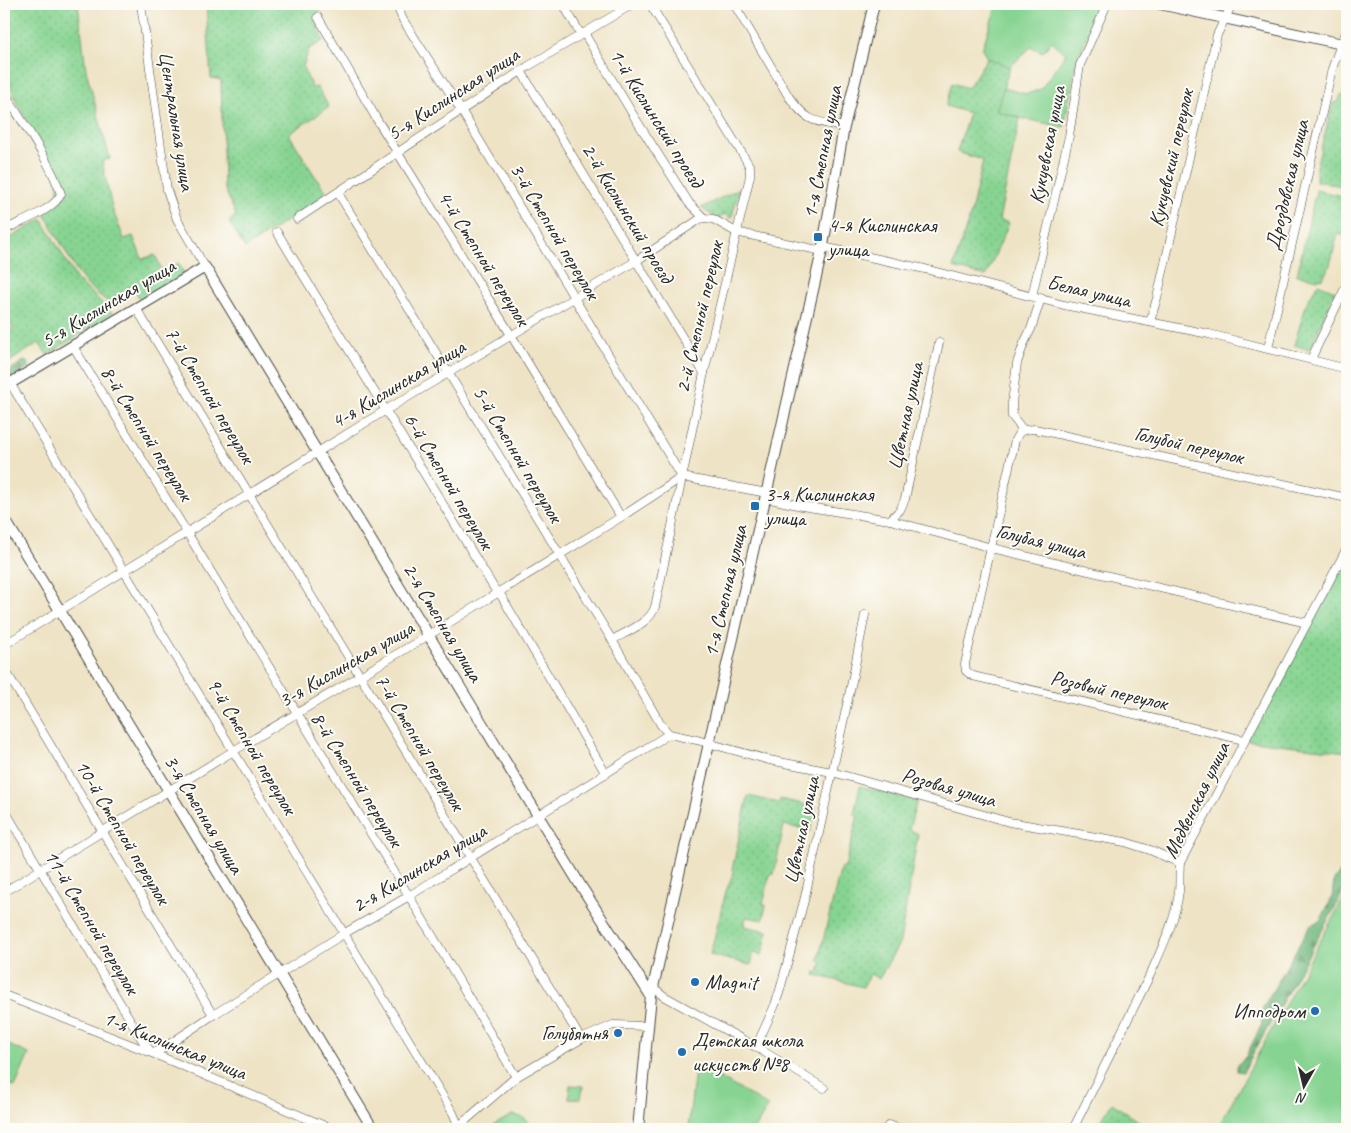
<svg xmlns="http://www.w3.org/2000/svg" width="1351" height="1133" font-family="Caveat,sans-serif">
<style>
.green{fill:#87d492;stroke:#59805e}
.forest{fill:url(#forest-firs);stroke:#4c7054}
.garden{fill:url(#garden-dots);stroke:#59805e}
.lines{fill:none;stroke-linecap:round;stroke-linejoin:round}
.minor-casing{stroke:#484742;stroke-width:9}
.tertiary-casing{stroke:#484742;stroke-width:12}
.minor{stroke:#fff;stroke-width:8}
.tertiary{stroke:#fff;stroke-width:10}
.poi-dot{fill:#1f6fb2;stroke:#fdfcf7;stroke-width:2}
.labels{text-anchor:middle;stroke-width:4;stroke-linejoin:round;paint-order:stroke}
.street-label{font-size:21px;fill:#2b2b2b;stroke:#fdfcf7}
.poi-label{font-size:21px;fill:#2b2b2b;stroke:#fdfcf7;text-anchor:start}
</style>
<defs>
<pattern id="forest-firs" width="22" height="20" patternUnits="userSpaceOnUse" patternTransform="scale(1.25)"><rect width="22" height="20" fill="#6db67c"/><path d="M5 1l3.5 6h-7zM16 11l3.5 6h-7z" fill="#5a9466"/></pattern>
<pattern id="garden-dots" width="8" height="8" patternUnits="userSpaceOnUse" patternTransform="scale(1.25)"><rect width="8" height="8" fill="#87d492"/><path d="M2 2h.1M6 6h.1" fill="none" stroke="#75b67e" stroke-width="1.8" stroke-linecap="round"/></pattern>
</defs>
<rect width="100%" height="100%" fill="#fdfcf7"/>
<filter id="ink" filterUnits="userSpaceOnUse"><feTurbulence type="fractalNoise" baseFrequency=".02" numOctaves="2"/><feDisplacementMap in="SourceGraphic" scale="10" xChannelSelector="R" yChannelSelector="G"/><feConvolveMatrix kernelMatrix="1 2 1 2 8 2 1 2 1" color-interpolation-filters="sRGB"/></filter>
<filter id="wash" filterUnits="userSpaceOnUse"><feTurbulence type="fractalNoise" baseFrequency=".0096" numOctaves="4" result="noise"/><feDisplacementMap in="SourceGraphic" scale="20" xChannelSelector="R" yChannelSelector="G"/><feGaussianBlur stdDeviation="1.12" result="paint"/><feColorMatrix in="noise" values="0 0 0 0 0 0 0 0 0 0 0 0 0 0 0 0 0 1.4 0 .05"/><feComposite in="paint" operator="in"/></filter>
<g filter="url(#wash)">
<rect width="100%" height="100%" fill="#eee3c5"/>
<g class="green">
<path d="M997,4H1101L1076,62L1064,127L1020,118L996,111L1003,88L1027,94L1041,89L1066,54L1052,41L1043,52L1031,47L1010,67L987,58L982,49Z"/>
<path d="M1347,892V1129H1217Z"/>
<path d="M4,1043L29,1054L15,1087L4,1083Z"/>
<path d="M695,1070L710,1072L768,1106L755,1129H688Z"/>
<path d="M570,1085L583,1086L581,1099L569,1098Z"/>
<path d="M512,1115C522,1116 530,1120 532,1129H487Z"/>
</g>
<g class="forest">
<path d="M24,361L29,363V368L4,382V374Z"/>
<path d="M1347,864V886L1243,1072L1237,1071V1066L1247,1054L1262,1024L1261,1011L1311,924L1320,921L1332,898L1334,880Z"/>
</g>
<g class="garden">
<path d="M4,4H78L86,70L110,159L102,161L112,208L124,239L133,236L142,259L155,255L163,272L178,263L185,274L141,301L131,286L108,302L89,287L77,272L44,213L59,203L57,178L42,146L18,106L4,69Z"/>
<path d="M206,4H327L314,16L323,41L309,49L303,67L312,88L317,87L329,107L289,134L313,173L328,194L245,248L229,222L236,215L224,187L221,80L211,78Z"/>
<path d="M987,58L1010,67L996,111L1020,118L999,220L1009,223L986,276L953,268L971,213L983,160L957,152L969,113L946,106L952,83L968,88Z"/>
<path d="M1341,95L1347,97V187L1316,181V167L1333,103L1338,102Z"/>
<path d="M740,188L731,219L725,214L718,219L701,208Z"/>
<path d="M1316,190L1347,197V238L1338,233L1330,265L1323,278L1318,279L1297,275Z"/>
<path d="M42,219L77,280L112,312L111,315L47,355L39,343L4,365V335L13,328L12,325L4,330V235L7,240Z"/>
<path d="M1318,284L1335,291L1310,350L1294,345L1307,302Z"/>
<path d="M1347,549V752L1244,740Z"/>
<path d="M860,786L917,801L909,829L918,834L900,942L879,979L870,974L863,987L815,975L816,972H819L822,962L818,961L841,867L845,868L858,815L854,814Z"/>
<path d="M748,796L779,803L780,799L816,807L810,831L784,825L774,874H770L763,904L766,905L763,920L746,917L744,926L768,931L762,955L754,953L751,965L710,955L726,891L734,872L732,870Z"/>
<path d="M1112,1103L1150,1129H1100L1101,1121Z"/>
</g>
</g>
<g filter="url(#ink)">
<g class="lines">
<defs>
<g id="minor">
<path d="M141,4L167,190L177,219L205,267"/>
<path d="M396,4L403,20L461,110L682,477"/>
<path d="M563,4L581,35"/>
<path d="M734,4L789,97C808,123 814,121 844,127"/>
<path d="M318,17L376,118L511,335L621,517"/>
<path d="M584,33L635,118L689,203L704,218"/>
<path d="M521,71L704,373"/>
<path d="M4,92C22,122 50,161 61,194C54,210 20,222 4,230"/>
<path d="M338,193L612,640L661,725L669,734"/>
<path d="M297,219L527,67L633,4"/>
<path d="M277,232L497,593"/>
<path d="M823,247L925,269L1064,305L1209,334L1347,369"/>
<path d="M1032,296L1069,136L1080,65L1107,4"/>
<path d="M1041,298L1031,329L1024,343L1017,363L1012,403V416L1023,430L1019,433L1015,440L965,664L966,671L973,676L1244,740"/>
<path d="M136,308L581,1039"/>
<path d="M1150,322L1157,298L1217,35L1232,4"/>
<path d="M73,346L409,896L516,1077"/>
<path d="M1268,348L1332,69L1341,44L1347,31"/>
<path d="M1311,359L1347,284"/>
<path d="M10,383L453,1113L460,1129"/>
<path d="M1023,430L1035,429L1347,498"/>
<path d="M766,498L802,506L890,520L992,548L1307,623"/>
<path d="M890,520L900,510L905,499L939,343"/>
<path d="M499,592L606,774"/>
<path d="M612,640C626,632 650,623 655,607L704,373L750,176V167L746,160L650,4"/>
<path d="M4,645L386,410L636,261L700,219L704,218L713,219L736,232L822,251"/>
<path d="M4,668L213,1015"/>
<path d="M4,809L144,1043L152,1053L162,1049L213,1015L345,933L409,896L669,734L697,740L769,760L832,772L1009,822L1125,842L1150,850L1180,863"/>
<path d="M4,892L235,750L429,635L621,517L682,477L767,493"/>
<path d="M653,987L664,996L756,1047L824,1088"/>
<path d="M4,995L152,1053L332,1129"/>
<path d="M756,1047L775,1005L780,990L805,897L851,686L865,615"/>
<path d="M459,1126L516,1077L581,1039L613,1025L647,1026"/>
<path d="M886,1129L889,1125L900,1129"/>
<path d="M1073,1129L1151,973C1162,948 1176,919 1179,891C1180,882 1179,873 1180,863L1347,548"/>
</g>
<g id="tertiary">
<path d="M1160,4L1347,45"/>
<path d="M4,387L205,267L579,883L651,996"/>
<path d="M4,518L373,1129"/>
<path d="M638,1129L651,996L822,251L844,127L874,4"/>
</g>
</defs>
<use href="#minor" class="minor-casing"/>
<use href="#tertiary" class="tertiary-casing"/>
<use href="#minor" class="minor"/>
<use href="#tertiary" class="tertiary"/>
</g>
</g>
<g class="poi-dot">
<rect x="813" y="232" width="10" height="10" rx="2.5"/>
<rect x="750" y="501" width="10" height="10" rx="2.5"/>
<circle cx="695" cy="982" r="5"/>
<circle cx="1315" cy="1011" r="5"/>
<circle cx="618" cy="1033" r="5"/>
<circle cx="682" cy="1052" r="5"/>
</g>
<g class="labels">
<g class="street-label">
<text transform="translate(453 94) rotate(-33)" y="7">5-я Кислинская улица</text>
<text transform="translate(657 118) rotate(58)" y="7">1-й Кислинский проезд</text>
<text transform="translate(177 121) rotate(81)" y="7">Центральная улица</text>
<text transform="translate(1047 145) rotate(-79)" y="7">Кукуевская улица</text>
<text transform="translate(822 152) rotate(-79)" y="7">1-я Степная улица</text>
<text transform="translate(1171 158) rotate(-77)" y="7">Кукуевский переулок</text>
<text transform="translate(1287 185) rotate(-77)" y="7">Дроздовская улица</text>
<text transform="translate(628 213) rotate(59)" y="7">2-й Кислинский проезд</text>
<text transform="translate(555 231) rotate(59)" y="7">3-й Степной переулок</text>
<text transform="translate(484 258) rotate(58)" y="7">4-й Степной переулок</text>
<text transform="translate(1089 291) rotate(13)" y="7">Белая улица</text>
<text transform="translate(108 303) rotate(-31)" y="7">5-я Кислинская улица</text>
<text transform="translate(699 317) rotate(-77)" y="7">2-й Степной переулок</text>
<text transform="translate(398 384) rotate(-31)" y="7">4-я Кислинская улица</text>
<text transform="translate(210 395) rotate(59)" y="7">7-й Степной переулок</text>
<text transform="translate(905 416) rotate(-78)" y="7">Цветная улица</text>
<text transform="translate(147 433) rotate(58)" y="7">8-й Степной переулок</text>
<text transform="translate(1189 445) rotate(13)" y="7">Голубой переулок</text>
<text transform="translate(518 454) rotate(59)" y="7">5-й Степной переулок</text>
<text transform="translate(449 481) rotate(59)" y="7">6-й Степной переулок</text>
<text transform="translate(1041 541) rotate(14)" y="7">Голубая улица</text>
<text transform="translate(725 591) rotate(-77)" y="7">1-я Степная улица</text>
<text transform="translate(443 622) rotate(59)" y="7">2-я Степная улица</text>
<text transform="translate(346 664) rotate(-30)" y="7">3-я Кислинская улица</text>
<text transform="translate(1109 690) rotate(13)" y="7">Розовый переулок</text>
<text transform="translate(420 742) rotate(59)" y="7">7-й Степной переулок</text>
<text transform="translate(252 746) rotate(59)" y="7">9-й Степной переулок</text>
<text transform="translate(357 779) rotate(58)" y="7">8-й Степной переулок</text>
<text transform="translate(949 787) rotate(16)" y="7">Розовая улица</text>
<text transform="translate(1196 800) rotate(-64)" y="7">Медвенская улица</text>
<text transform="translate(204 814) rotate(59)" y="7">3-я Степная улица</text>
<text transform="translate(801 830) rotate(-78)" y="7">Цветная улица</text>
<text transform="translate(123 832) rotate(59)" y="7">10-й Степной переулок</text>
<text transform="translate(419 868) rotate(-31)" y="7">2-я Кислинская улица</text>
<text transform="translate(92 922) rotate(59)" y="7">11-й Степной переулок</text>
<text transform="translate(175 1045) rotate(22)" y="7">1-я Кислинская улица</text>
</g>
<g class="poi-label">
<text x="828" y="232">4-я Кислинская<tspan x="828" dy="24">улица</tspan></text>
<text x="765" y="501">3-я Кислинская<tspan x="765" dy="24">улица</tspan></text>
<text x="705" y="989">Magnit</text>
<text x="1305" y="1018" text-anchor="end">Ипподром</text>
<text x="608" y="1040" text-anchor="end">Голубятня</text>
<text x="692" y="1047">Детская школа<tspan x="692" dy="24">искусств №8</tspan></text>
</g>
</g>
<rect width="1351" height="1133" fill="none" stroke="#fdfcf7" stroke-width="20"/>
<g transform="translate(1304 1086) rotate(188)" stroke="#fdfcf7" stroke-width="4" paint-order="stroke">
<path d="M0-4L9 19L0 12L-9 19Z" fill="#2b2b2b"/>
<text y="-8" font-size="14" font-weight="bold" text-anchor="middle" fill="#2b2b2b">N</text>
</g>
</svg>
